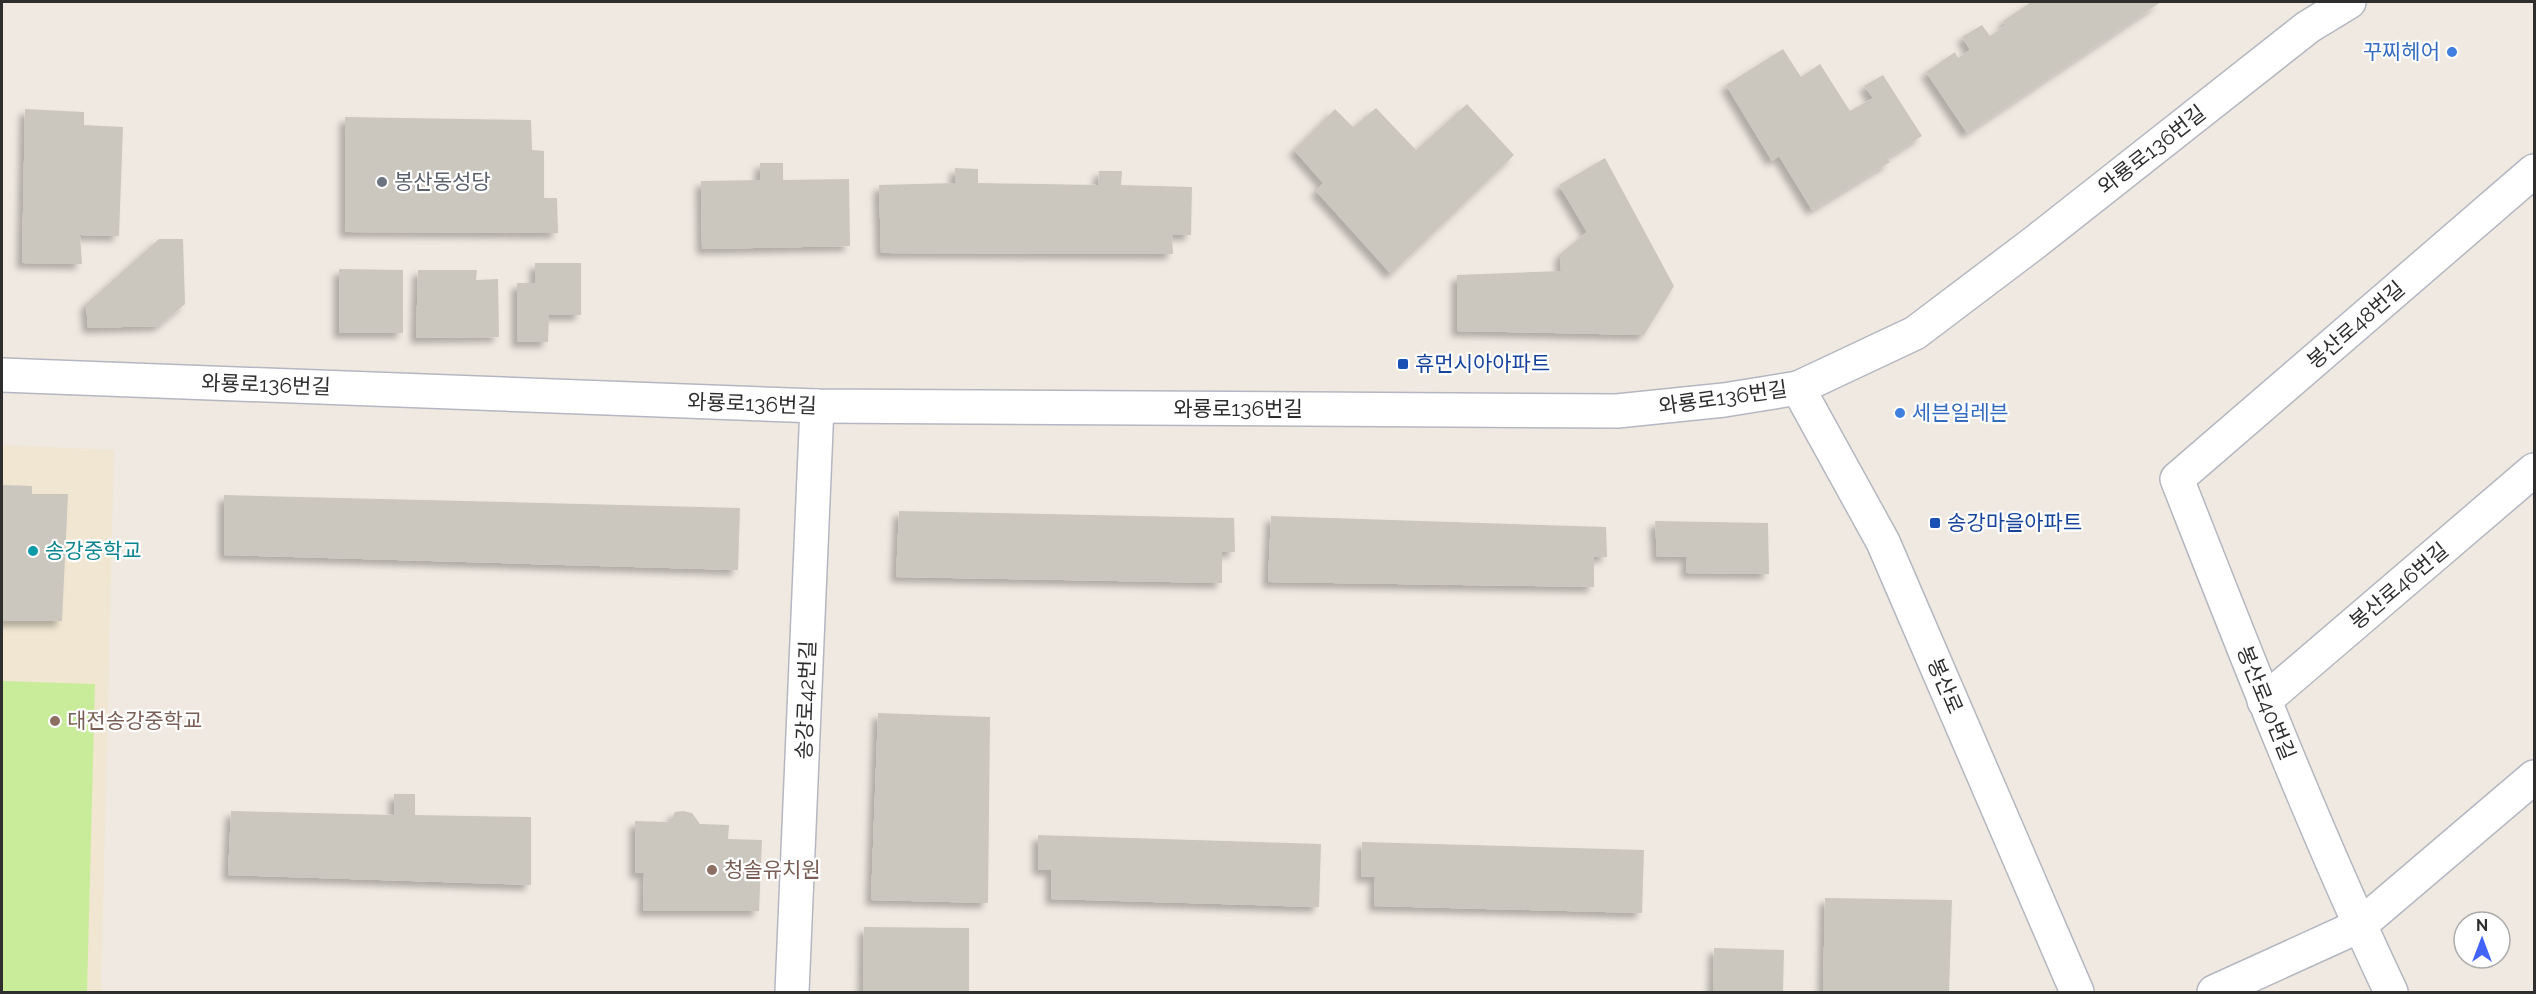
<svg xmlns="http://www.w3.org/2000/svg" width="2536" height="994" font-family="Raleway,'Noto Sans KR',sans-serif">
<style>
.education{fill:#f0e6d1}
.pitch{fill:#c9ec9a}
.building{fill:#cbc7bf;filter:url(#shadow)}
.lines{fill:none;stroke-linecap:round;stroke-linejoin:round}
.minor-casing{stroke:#b4b7c1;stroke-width:36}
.secondary-casing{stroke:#b4b7c1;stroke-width:36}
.minor{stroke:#fff;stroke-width:33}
.secondary{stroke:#fff;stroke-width:33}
.shop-dot{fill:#3f7fe0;stroke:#fff;stroke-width:2}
.worship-dot{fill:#6b7280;stroke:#fff;stroke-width:2}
.transit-dot{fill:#1a4fb4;stroke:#fff;stroke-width:2}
.culture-dot{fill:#0f9aa8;stroke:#fff;stroke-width:2}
.education-dot{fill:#8d6e63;stroke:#fff;stroke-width:2}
.labels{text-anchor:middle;stroke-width:4.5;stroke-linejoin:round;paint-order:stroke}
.shop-label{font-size:21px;fill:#366cbe;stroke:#fff;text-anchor:end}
.street-label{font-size:21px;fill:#2e2e2e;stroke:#fff}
.worship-label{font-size:21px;fill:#5b616d;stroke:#fff;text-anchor:start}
.transit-label{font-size:21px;fill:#164399;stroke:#fff;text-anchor:start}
.culture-label{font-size:21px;fill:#0d838f;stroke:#fff;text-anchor:start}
.education-label{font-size:21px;fill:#785e54;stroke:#fff;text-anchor:start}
</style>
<defs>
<filter id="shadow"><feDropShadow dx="-5.5" dy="5.5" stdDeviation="3" flood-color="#0004"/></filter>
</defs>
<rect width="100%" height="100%" fill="#efe9e1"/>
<path class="education" d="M2,445L114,450L101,992H2Z"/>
<path class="pitch" d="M2,681L95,684L87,992H2Z"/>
<g class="building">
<path d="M2031,2H2161L1967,133L1926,72L1955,52L1958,58L1970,50L1962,37L1982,25L1990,36L2006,25L2003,21Z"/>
<path d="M1783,49L1801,77L1820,64L1850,111L1873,98L1864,86L1883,75L1922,136L1887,158L1890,162L1812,210L1779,156L1772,161L1726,85Z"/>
<path d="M1467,104L1514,155L1391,274L1316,191L1323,183L1294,150L1335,109L1353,127L1376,108L1416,150Z"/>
<path d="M25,109L84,112V125L123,127L119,236L80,235L82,264L22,263Z"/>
<path d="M345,117L531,120L532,150L544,151V198H557L558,233L345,232Z"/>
<path d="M1605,158L1674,286L1644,335L1457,331V275L1561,271L1560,254L1587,232L1559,185Z"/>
<path d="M760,163H783V180L849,179L850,246L702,249L701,181L760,180Z"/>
<path d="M955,168L978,169V183L1098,185L1099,171H1122L1121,185L1192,187L1191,235H1172L1173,254L881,253L879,185L955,183Z"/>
<path d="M159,239H183L185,304L159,326L88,328L86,304Z"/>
<path d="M535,263H581V315H549L548,342H517V283H535Z"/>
<path d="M339,269L403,270V333H339Z"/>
<path d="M418,270H477L476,280L498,279L499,337L416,338Z"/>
<path d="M2,485L32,486V494H68L62,621H3Z"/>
<path d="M224,495L740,508L738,570L224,555Z"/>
<path d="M899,511L1234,518L1235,552H1222V583L896,577Z"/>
<path d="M1271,516L1606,527L1607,557H1594V587L1268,582Z"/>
<path d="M1655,521L1768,523L1769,574L1686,573L1687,557H1657Z"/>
<path d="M878,713L990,717L988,903L871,900Z"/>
<path d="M394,794H415V815L531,817V885L228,875L231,811L394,815Z"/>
<path d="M683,811L692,813L700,824L729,825L728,839L762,840L759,911H643L644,873H635V821L670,822L675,812Z"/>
<path d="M1038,835L1321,844L1319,907L1051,899V870H1038Z"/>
<path d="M1362,842L1644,850L1642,913L1374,906L1375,877H1361Z"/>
<path d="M1825,898L1952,900L1949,992H1823Z"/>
<path d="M864,927L969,928V992H863Z"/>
<path d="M1714,948L1784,950L1783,992H1713Z"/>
</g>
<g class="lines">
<defs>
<g id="minor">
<path d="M2264,701L2534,470"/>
<path d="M792,992L817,406"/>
<path d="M2214,992L2359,926L2534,777"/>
<path d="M2391,992C2312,825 2245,652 2177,479L2534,171"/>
</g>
<g id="secondary">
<path d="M2,375L817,406L1617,411L1724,400L1798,388L1915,333L2034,243L2308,27L2349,2"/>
<path d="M1798,388L1883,542L2077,992"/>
</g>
</defs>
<use href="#minor" class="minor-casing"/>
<use href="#secondary" class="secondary-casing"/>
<use href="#minor" class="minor"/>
<use href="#secondary" class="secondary"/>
</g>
<g class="shop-dot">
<circle cx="2452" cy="52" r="6"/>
<circle cx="1900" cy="413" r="6"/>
</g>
<circle class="worship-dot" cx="382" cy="182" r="6"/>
<g class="transit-dot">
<rect x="1397" y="358" width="12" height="12" rx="3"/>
<rect x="1929" y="517" width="12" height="12" rx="3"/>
</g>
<circle class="culture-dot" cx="33" cy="551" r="6"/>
<g class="education-dot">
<circle cx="55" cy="721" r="6"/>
<circle cx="712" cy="870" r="6"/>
</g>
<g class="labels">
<g class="shop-label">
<text x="2440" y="59">꾸찌헤어</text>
<text x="1912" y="420" text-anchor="start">세븐일레븐</text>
</g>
<g class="street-label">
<text transform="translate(2152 150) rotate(-38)" y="7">와룡로136번길</text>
<text transform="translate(2356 325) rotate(-41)" y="7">봉산로48번길</text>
<text transform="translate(266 385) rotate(2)" y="7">와룡로136번길</text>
<text transform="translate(1723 398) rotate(-8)" y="7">와룡로136번길</text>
<text transform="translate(752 404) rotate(2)" y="7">와룡로136번길</text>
<text x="1238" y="416">와룡로136번길</text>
<text transform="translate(2399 586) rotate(-40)" y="7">봉산로46번길</text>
<text transform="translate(1945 686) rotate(67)" y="7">봉산로</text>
<text transform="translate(806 700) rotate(-88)" y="7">송강로42번길</text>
<text transform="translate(2266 703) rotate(68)" y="7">봉산로40번길</text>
</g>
<g class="worship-label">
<text x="394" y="189">봉산동성당</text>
</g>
<g class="transit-label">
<text x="1415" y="371">휴먼시아아파트</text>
<text x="1947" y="530">송강마을아파트</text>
</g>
<g class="culture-label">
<text x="45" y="558">송강중학교</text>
</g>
<g class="education-label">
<text x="67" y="728">대전송강중학교</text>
<text x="724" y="877">청솔유치원</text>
</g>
</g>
<rect width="2536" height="994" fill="none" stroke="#2e2e2e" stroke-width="6"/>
<g transform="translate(2482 940)"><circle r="28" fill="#ffffff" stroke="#ababab" stroke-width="1.5"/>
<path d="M0-4.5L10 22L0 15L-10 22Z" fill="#4264fb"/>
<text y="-9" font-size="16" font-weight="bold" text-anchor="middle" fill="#2e2e2e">N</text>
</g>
</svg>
